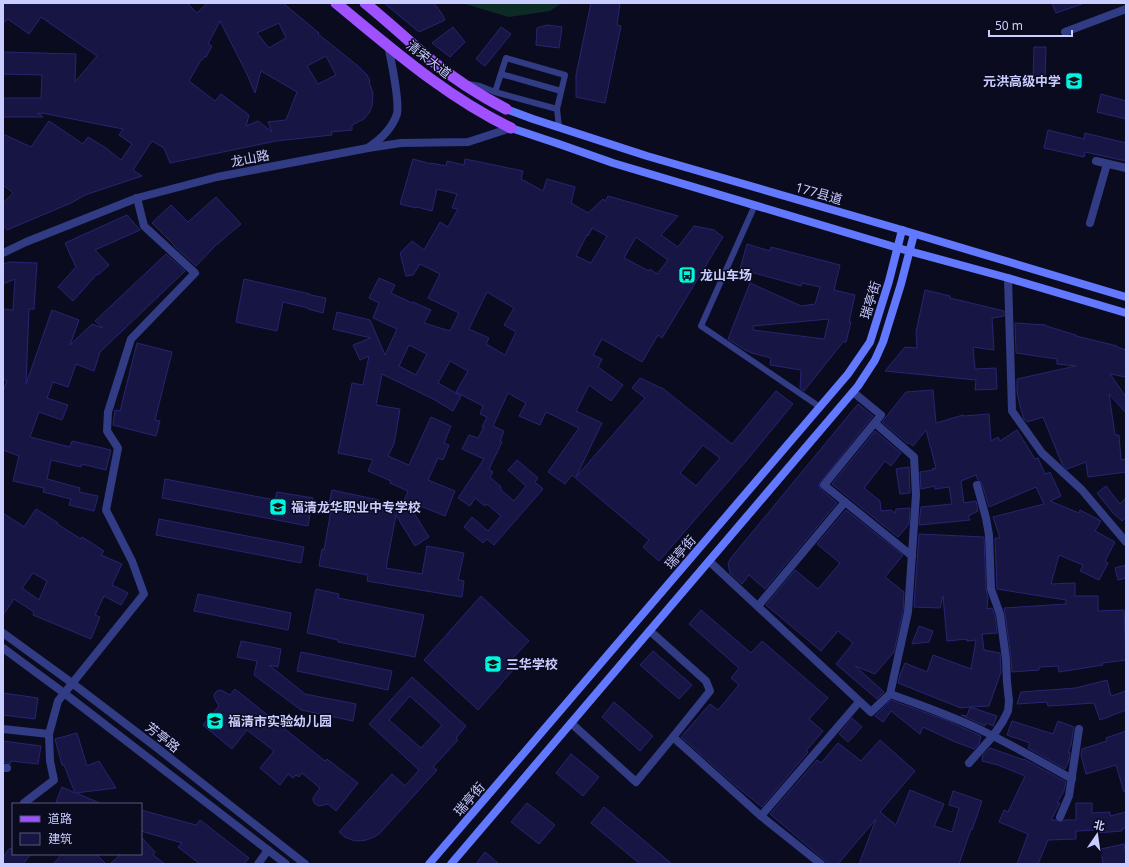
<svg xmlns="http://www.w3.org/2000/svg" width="1129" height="867" font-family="'Noto Sans','Noto Sans SC',sans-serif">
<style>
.green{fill:#0d2b25}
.building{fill:#161543;stroke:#272571;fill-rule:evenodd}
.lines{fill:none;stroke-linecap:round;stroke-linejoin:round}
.service{stroke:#313c84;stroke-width:6}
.minor{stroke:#313c84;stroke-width:8}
.secondary{stroke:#6178ff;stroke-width:8}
.primary{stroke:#a051ff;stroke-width:11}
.labels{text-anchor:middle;stroke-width:3;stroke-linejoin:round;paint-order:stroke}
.street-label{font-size:13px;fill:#cacdff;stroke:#0b0b20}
.poi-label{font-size:13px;font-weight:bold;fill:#cacdff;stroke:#0b0b20;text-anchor:start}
</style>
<rect width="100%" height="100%" fill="#0b0b20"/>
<path class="green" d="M462,3H562L550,11L509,17Z"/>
<g class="building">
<path d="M3,3H187L197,13L207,3H283L319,33L318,34L358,66L367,75L370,81L369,82L373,93L372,106L369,113L364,119L352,125V130L331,132L332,135L276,141L170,163L164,148L152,141L133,170L142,176L85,195L71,203L7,230L3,225V203L13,193L3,185V134L31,147L49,121L83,144L88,137L106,148L121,160L132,144L119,135L123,129L42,113V114L37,113L43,117H3V98H41L42,75L3,74V52L76,54L75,82L97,56L41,17L29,34L8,19L3,23ZM220,21L247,74L255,93L261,71L297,92L286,120L268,122L272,132L258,121L246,126L249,115L221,94L215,101L189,81L201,60H202L205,56L206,57L212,46L208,44ZM279,23L286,38L269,48L257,33ZM326,56L336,75L318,84L307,66Z"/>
<path d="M384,3H434L442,14L445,20L419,32Z"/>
<path d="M591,3H620L617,25L621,26L605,103L576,97V75Z"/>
<path d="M1052,3H1082V4L1056,13Z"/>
<path d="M547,25L562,27L559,48L536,45L537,28Z"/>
<path d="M453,27L465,42L450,57L432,43Z"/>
<path d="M501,27L511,34L485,66L476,59Z"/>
<path d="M1034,47H1046L1045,79H1033Z"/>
<path d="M1101,94L1126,101V119L1097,112Z"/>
<path d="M1048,130L1084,139L1085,133L1126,143V161L1085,152L1084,157L1044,148Z"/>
<path d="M413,159L431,164V163L446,166L447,161L464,165L465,159L523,171L521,179L543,191L547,179L575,187L571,203L588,213L603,199L605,201L608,196L678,216L661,235L678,247L694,226L714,230L723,237L662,338L658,335L642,362L602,339L593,355L602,359L598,367L623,385L611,401L589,385L576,411L602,423L576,477L645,398L632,388L640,378L661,388V387L732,444L776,391L793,404L746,461L659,561L643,547L649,540L572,475L565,484L548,472L579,428L546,412L540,425L519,416L526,403L508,393L493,426L504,431L500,441L502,442L489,469L493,472L490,477L501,487L500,489L514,501L526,486L508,470L517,460L538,478L535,482L543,489L494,545L487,539L483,543L464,527L472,517L488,531L501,516L487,504L485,506L475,498L470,506L458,498L484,459L462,449L469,435L478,438L484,427H482L487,417L480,414L483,406L456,392L468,371L450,361L438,383L461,396L453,411L435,400L382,374L376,405L400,409L394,444L388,456L409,465L431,417L451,426L444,443L449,445L443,460L438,458L428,480L455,491L445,516L406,500L429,537L415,546L396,515L386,568L422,574L427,546L464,553L458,580L464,581L462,597L367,581L368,575L319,566L322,549L324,550L331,510L328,509L332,490L379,500L378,505L400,510L408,491L390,483L391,481L368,471L373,460L338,453L352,383L363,385L369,356L360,360L353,345L371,338L333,329L337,312L370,320L385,355L397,329L373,318L379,303L369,298L379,278L395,285L391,293L412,303L413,302L431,310L424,323L450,331L459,313L428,298L440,274L420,264L413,275L406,276L400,253L412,241L424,250L440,222L448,227L458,209L452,208L457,194L437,189L432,211L417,207L416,208L400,204ZM592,228L607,236L591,263L576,256L587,235L588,236ZM636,237L668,260L657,274L650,269L649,271L624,258ZM487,292L514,308L504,325L516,332L505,355L486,344L489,338L469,329ZM409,345L427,354L416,375L399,366ZM703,445L720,458L696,486L680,473Z"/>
<path d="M216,197L241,224L215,246L196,266L174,246V245L152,223L171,205L188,222Z"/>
<path d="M127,215L140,230L95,250L109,265L98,275L97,274L73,301L58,287L76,267L65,243Z"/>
<path d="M747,244L770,251L771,247L840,265L834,290L855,295L849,322H851L846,342H843L804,391L800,388L801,370L770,365L771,358L752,353L745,350L728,339L750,283L801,306L815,304L820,287L802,283L801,286L740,269ZM829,319L824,339L753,330V326Z"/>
<path d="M166,254L185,271L100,352L94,371L76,364L68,387L53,382L47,398L68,405L62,420L39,412L30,437L70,447L72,441L111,450L106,470L82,464L81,467L51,460L47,479L80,488L79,492L98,496L94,511L69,505L71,499L43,492L44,488L13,481L19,456L3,450V391L7,381L3,379V309L13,310L15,279L3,284V264L10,262L37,263L34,309H29L26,384L52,310L79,320L70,345L92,324L103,328L95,321Z"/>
<path d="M244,279L310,294V295L326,298L323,313L308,309V308L283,302L277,331L236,322Z"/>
<path d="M925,290L950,296V298L1004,311V316L992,318L994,350L973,347L975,369L996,368L997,389L975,390L976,380L885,371L905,347L917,348L916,332Z"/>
<path d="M1015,323L1046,325V326L1076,335V336L1117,346V347L1126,350V377L1110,374L1126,397V413L1109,394L1115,435H1119L1121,460L1126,459V472L1088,477L1086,462L1067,469L1062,464L1043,417L1027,422L1024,419L1020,406L1017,392V379L1076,366L1057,364V359L1016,353Z"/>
<path d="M137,343L172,352L155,420L160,421L156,436L113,425L115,410L120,411Z"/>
<path d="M933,390L936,423L963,415L964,416L989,414L991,441L998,437L1000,441L1017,430L1035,459L1038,458L1045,474L1050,472L1061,496L1050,501L1079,513L1080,510L1101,521L1095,531L1115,542L1105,561L1108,563L1099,580L1080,571L1083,565L1059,555L1051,584L1075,583V596H1098V611L1124,610L1126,660L1102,663L1103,665L1059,672L1058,666L1039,667V670L1012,672L1011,658L1005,613L1004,608L1066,604V600L997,589L995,538H1000L993,517L1044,504L1036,487L989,507L982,484L978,480L976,475L961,481L964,503L976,501L978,511L968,516L970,520L919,525L921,507L952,504L949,487L935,489V486L921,489L920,472L933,470L932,469L936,468L926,430L913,446L909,443L908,444L882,422L906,392Z"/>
<path d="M858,404L873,416L819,484V487L821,489L837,503L765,589L749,575L742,584L730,573L728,563L731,558Z"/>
<path d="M875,431L901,453L891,466L885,461L864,488L880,501L881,511L891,510L895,513L896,509L910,508L909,524L898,537L832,484Z"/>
<path d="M909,467L910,493L900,494L896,469Z"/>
<path d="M165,479L275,500L277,492L313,498L308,526L162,498Z"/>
<path d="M1106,486L1120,504L1126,498V517L1122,521L1113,513L1097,493Z"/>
<path d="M36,509L58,523L57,524L81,539L82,537L104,551L101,555L122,564L112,585L128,593L121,605L104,596L95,615L100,617L91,639L33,615L34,612L14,599L3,615V513L24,527ZM33,573L47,581L39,600L22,588Z"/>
<path d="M846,510L903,555L885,577L904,592L903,611L894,652L875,674L855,666L884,692L877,699L836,664L853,643L838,631L821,651L766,605L795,570L818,589L840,563L817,544Z"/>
<path d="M159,519L304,547L301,563L156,535Z"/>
<path d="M919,534L984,537L986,589L988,597L987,609L992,608L995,615L997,633L982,634L984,650L1000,653L1001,672L989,706L970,707L997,716L993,726L986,723L985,726L961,715L967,716L970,707L961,708L898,683L900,675L905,663L927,672L933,655L971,669L976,640L967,641V639L947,641L943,596L940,608L914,607Z"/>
<path d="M1126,565V578L1118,580L1115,568Z"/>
<path d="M316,589L339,594L338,598L424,615L415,657L338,642V640L307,633Z"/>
<path d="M198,594L291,613L288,630L194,611Z"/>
<path d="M481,596L529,641L508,663L514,669L478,710L424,660Z"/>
<path d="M701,610L751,653L762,641L828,698L809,719L823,731L806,751L808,752L762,807L736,786L681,737L710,704L718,710L739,685L731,678L739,668L689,624Z"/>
<path d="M919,626L933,631L929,642L912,644Z"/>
<path d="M241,641L281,649L278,667L269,665L305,694L356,704L353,721L301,710L254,675L257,661L237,657Z"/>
<path d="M653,651L692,685L679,699L640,665Z"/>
<path d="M301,652L392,671L388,690L297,671Z"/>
<path d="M412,677L466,726L456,738L458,740L433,767L437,770L380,833L374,837L366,840L359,841L352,840L345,837L339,832L392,774L405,786L419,770L369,724ZM410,696L442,725L421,748L389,720Z"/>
<path d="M1107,680L1111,696L1126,691V710L1100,720L1094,703L1048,706L1047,702L1017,704L1021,692L1076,688Z"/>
<path d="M235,689L325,761L327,759L358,783L336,811L328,804L319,806L315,804L313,800V798L320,788L302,773L299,777L296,775L293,778L288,774L280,785L260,768L274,751L247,730L232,749L203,725L219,706L215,699L214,695L215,693L217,691L221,690L230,695Z"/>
<path d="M3,693L38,698L35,719L3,715Z"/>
<path d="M891,700L946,720L981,736L979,744L974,749L953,741L923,727L920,734L891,711L883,722L875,716Z"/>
<path d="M614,702L653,736L640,751L602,717Z"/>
<path d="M852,718L862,727L848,742L839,734Z"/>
<path d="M1012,721L1053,734L1058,721L1074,727L1071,745L1068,753L1070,752L1069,761L1065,769L1028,748L1030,743L1007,735Z"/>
<path d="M1126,731V791L1124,792L1116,765L1086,774L1081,755L1082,749L1107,741L1106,738Z"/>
<path d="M77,733L87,766L99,761L116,788L76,793L102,804H61L56,802L62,787L75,793L64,765H62L55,739Z"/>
<path d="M880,740L915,771L880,812L896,825L910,790L944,804L934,826L952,832L959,808L949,805L953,791L982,801L972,830L971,829L959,864H859L876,819L838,864H829L770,814L817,760L821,763L838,743L861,761Z"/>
<path d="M3,741L41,746L38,764L11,761L10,764L3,762Z"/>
<path d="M990,748L1024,760V759L1066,782L1064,791L1057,803H1060L1051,820H1056L1060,822L1065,820H1076V803H1092V813L1110,812V816L1126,812V828L1122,829V831L1097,833V830L1076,831V839L1048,840L1038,864H1017L1028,834L999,822L1004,810L1008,812L1025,776L998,765L982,761L983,755Z"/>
<path d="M571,754L599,777L583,796L556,773Z"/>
<path d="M527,803L555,825L539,844L511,822Z"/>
<path d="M604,807L672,864H640L591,823Z"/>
<path d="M141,810L196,825L200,820L249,858L244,864H200L178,847L182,843L141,831Z"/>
<path d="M141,837L155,852L153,855L165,864H110L121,854H141Z"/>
<path d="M1124,844L1126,855V864H1103L1101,849Z"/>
<path d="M10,848L13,850V854H31L23,864H3V857Z"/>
<path d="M485,852L499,864H476Z"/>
<path d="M62,854H96L106,864H53Z"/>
</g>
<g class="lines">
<g class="service">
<path d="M501,74L561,91"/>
<path d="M469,84L480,86L495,92L557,109L559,127"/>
<path d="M495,92L506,58L565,75L557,109"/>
<path d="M755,205L701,326L820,407"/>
</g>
<g class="minor">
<path d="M1065,32L1126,9"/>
<path d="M369,147C381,139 392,129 397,114C400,100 391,61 388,45"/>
<path d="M1096,161L1126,168"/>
<path d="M1090,223L1107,164"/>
<path d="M3,253L26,242L137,198L217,177L368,148L401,143L468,142L511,128"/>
<path d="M1008,278L1012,411L1042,453L1082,490L1126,542"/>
<path d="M853,392L881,415L824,485L912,556"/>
<path d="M709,561L871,712L890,694L908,612L916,495L914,457L875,423"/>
<path d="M758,606L845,502"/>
<path d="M650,631L706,681L710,691L673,737"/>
<path d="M3,633L72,683L156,747L305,864"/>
<path d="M3,648L64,693L286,864"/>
<path d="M890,694C921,705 952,716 981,730C1012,745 1042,762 1072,779"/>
<path d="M571,723L636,782L673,737L761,816"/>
<path d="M3,729L49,734"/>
<path d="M969,763L993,736L1003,721L1008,711L1009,701L1007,682L1006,659L1000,614L991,589L989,535L986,518L977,485"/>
<path d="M3,768H7"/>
<path d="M24,803L54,780L50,761L49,734L58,701L144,594L132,561L106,510L118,448L107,431L108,412L131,339L195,273L144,226L137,198"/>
<path d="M1060,817L1069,796L1079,729"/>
<path d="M258,864L268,850"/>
<path d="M821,864L761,816L859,702"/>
</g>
<g class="secondary">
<path d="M506,109L533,119L647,156L902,230L1126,297"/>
<path d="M511,128L559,144L613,163L898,248L1008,278L1126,313"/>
<path d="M429,864L848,374L870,342L889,281L902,230"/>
<path d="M451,864L858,386L875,360L883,342L901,284L914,234"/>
</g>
<g class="primary">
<path d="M336,3C392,49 445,96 511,128"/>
<path d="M365,3C387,21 409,41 431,60C454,79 479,95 506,109"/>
</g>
</g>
<defs>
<symbol id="school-square" viewBox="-11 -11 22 22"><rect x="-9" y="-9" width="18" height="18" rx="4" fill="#00f5e3" stroke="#0b0b20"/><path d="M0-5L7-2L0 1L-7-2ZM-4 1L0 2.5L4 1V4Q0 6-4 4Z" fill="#111"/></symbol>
<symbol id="bus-square" viewBox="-11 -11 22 22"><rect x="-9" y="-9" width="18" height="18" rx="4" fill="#00f5e3" stroke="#0b0b20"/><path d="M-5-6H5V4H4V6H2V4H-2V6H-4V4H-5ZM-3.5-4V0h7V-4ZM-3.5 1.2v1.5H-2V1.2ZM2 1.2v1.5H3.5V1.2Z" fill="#111"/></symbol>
</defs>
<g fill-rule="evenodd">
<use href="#school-square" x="1064" y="71" width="20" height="20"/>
<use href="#bus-square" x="677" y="265" width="20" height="20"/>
<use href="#school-square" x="268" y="497" width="20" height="20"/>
<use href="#school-square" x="483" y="654" width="20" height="20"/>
<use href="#school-square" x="205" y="711" width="20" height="20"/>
</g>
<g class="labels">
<g class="street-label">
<text transform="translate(429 59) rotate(38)" y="5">清荣大道</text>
<text transform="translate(250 158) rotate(-11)" y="5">龙山路</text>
<text transform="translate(819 193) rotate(16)" y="5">177县道</text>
<text transform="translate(870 300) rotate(-73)" y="5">瑞亭街</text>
<text transform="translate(680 552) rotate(-49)" y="5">瑞亭街</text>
<text transform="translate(163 737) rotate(38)" y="5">芳亭路</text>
<text transform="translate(469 799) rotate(-49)" y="5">瑞亭街</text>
</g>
<g class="poi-label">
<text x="1061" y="86" text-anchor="end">元洪高级中学</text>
<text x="700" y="280">龙山车场</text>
<text x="291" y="512">福清龙华职业中专学校</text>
<text x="506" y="669">三华学校</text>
<text x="228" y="726">福清市实验幼儿园</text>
</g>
</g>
<rect width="1129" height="867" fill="none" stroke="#cacdff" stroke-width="8"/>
<rect x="12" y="803" width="130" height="52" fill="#0b0b20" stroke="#575979"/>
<rect x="20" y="816" width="20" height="6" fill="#a051ff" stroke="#575979"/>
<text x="48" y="823" font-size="12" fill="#cacdff">道路</text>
<rect x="20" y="833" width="20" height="12" fill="#161543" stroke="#575979"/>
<text x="48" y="843" font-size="12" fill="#cacdff">建筑</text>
<g transform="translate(1097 835) rotate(13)" stroke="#0b0b20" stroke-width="3" paint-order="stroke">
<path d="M0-3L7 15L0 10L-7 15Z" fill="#cacdff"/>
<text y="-6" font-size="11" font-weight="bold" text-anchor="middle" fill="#cacdff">北</text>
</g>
<path d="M989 30v6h83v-6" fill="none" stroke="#cacdff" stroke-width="2"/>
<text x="995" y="30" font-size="12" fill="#cacdff" stroke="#0b0b20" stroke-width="3" paint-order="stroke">50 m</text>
</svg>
